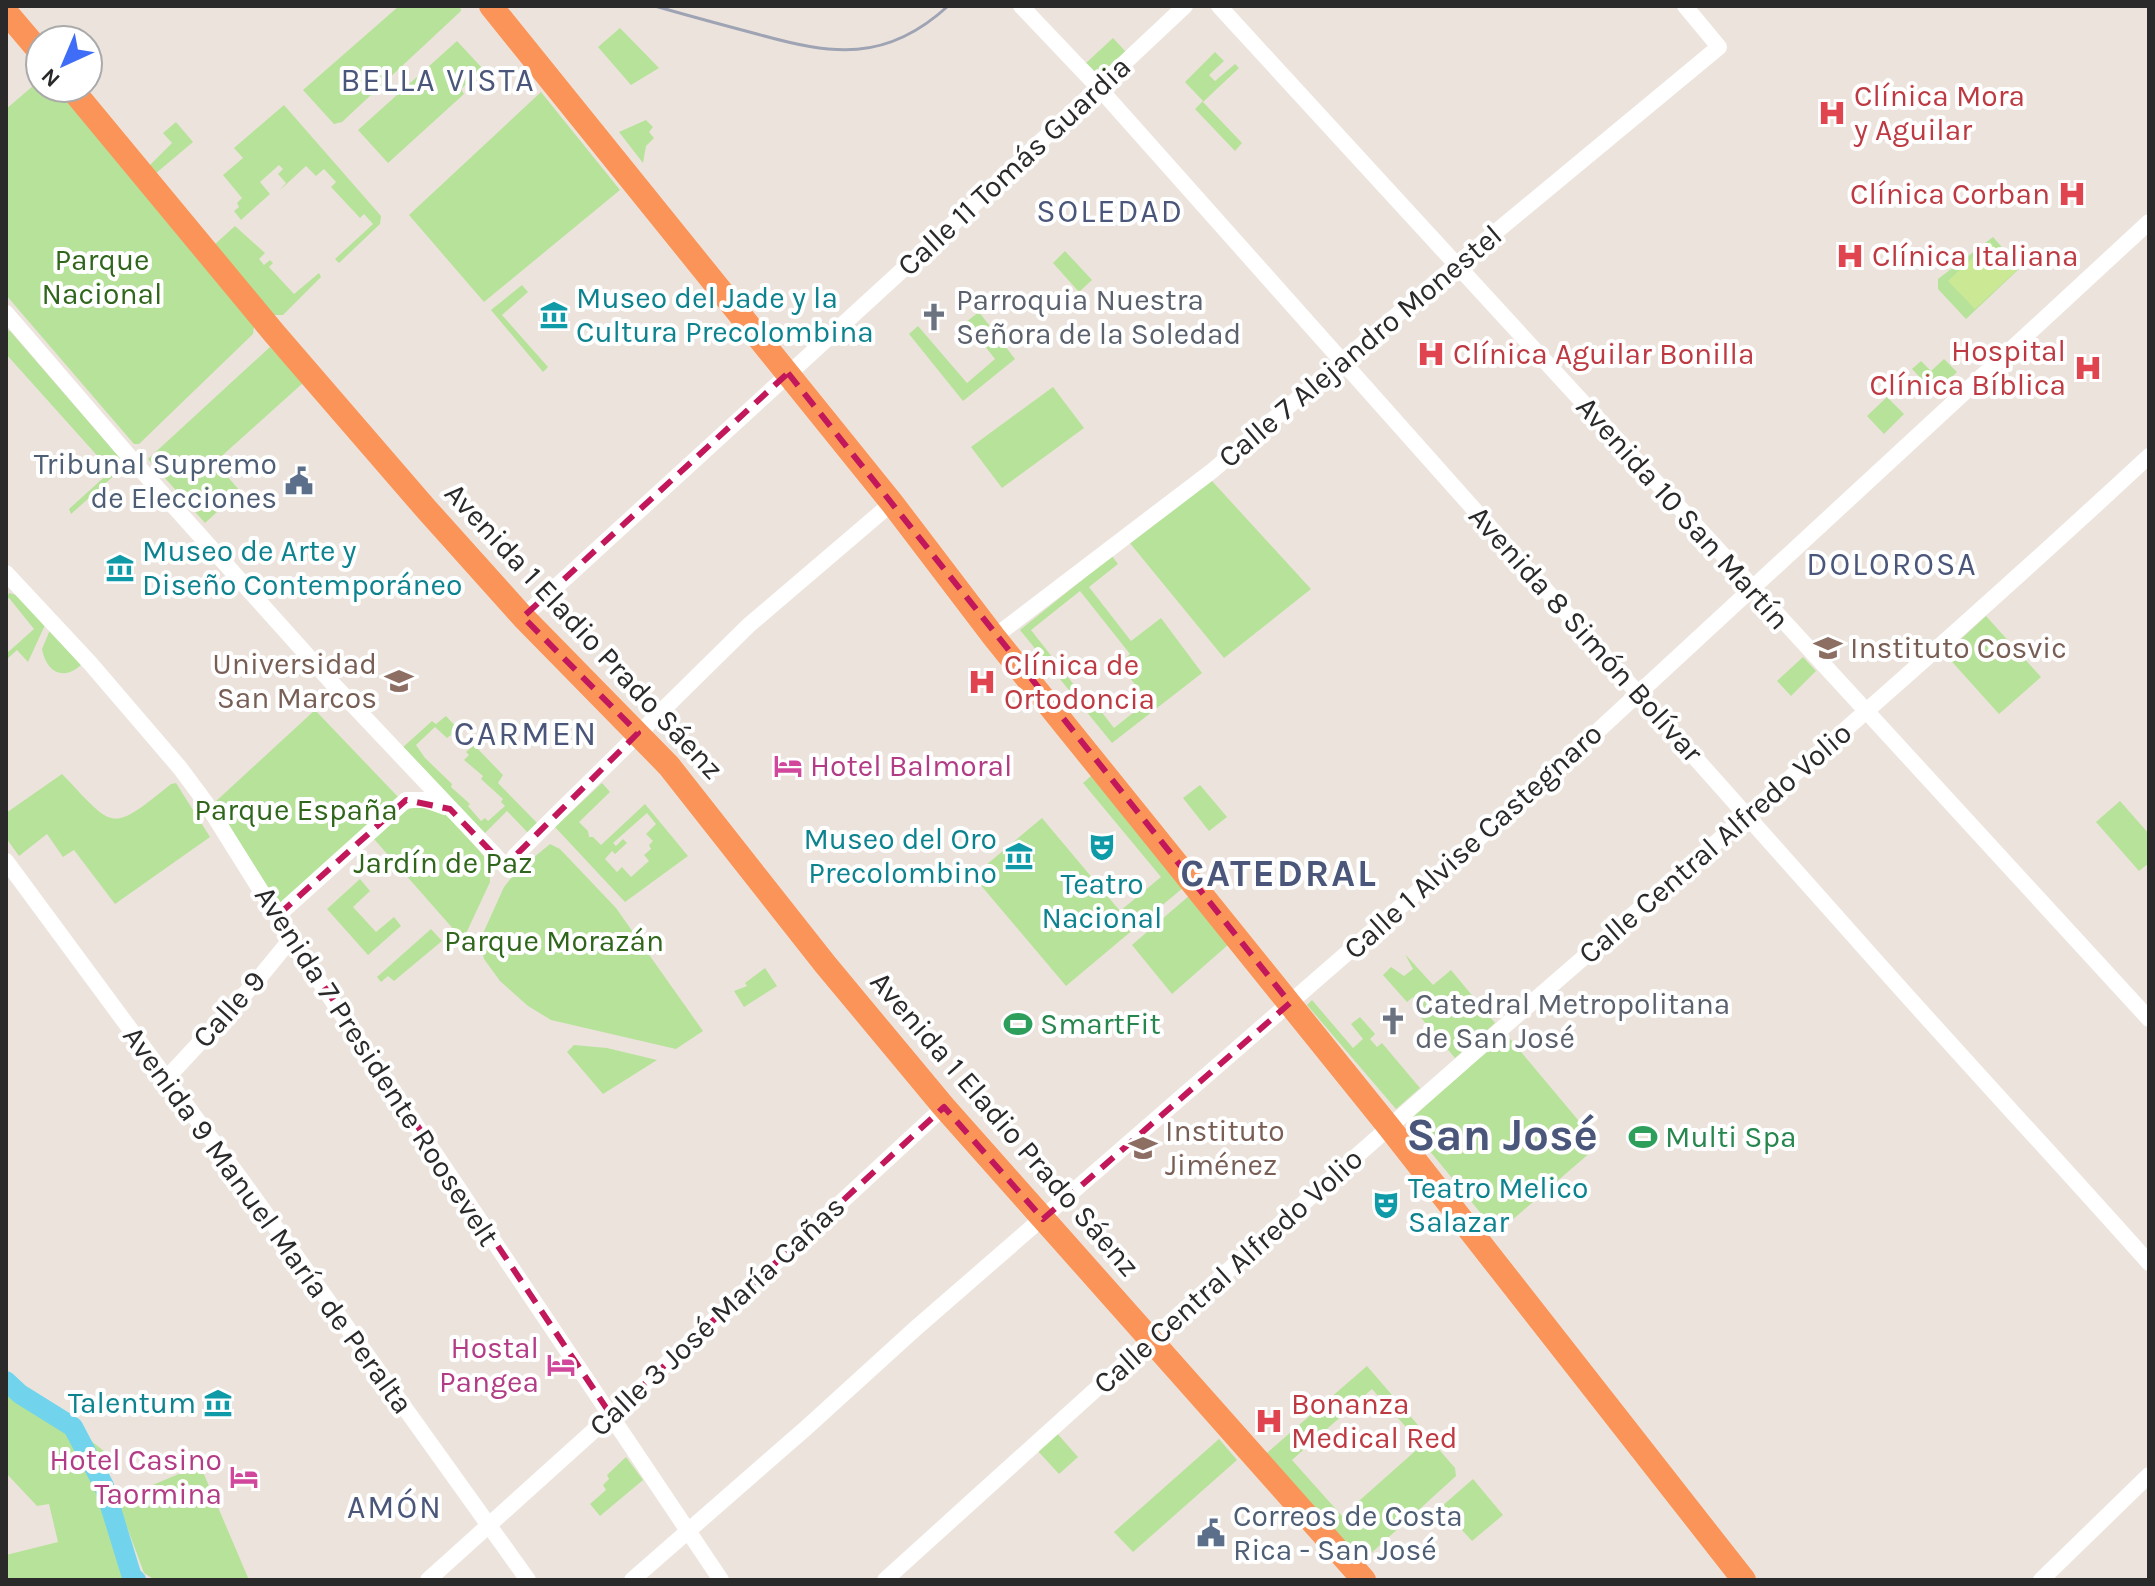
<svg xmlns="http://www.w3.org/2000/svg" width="2155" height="1586" font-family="Karla,sans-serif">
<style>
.green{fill:#b7e29a;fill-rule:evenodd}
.pitch{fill:#cbe995}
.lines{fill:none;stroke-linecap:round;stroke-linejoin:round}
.river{stroke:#71d4ec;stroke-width:20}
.minor{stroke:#fff;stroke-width:16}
.highway{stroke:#fb9458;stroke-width:24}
.rail{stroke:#9fa4b4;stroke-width:3}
.marked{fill:none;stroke:#c2185b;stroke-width:6;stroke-dasharray:16 10;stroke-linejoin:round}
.labels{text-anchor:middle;stroke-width:8;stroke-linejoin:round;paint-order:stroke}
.health-label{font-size:30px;fill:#be3a42;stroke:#fff;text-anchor:start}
.street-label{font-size:30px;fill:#2a2a2a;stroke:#fff}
.park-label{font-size:30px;fill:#30661b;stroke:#fff}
.culture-label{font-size:30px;fill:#0d838f;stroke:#fff;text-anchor:start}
.worship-label{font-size:30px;fill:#5b616d;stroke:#fff;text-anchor:start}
.service-label{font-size:30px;fill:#4e5e75;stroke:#fff;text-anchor:end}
.education-label{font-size:30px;fill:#785e54;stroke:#fff;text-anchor:start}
.hotel-label{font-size:30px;fill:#b23c85;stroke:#fff;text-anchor:end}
.leisure-label{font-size:30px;fill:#27864d;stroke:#fff;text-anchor:start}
.neighbourhood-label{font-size:32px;letter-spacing:2px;fill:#4b577a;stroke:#fff}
.quarter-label{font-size:34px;letter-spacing:2px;fill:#4b577a;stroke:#fff}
.district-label{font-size:38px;font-weight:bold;letter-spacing:2px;fill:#4b577a;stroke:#fff}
.town-label{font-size:46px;font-weight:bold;fill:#4b577a;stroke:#fff}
</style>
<rect width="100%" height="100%" fill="#ece4dc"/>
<g class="green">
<path d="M399,6H460L461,11L342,122L334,124L303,90Z"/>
<path d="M620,28L659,68L631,85L598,47Z"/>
<path d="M1113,38L1127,53L1101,77L1086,63Z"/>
<path d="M457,41L483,69L461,89L464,94L388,163L358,130Z"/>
<path d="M1215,52L1224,61L1209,75L1215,81L1235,64L1239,68L1203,102L1242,143L1235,151L1195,109L1203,101L1185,82Z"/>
<path d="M40,80V88H56L254,326L253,334L139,444H134L6,295V109Z"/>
<path d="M541,92L620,190L484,302L409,215Z"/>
<path d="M284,105L381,216L380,224L339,263L335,259L373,224L364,214L360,218L331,187L336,182L324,169L316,176L306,166L279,191L286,183L278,174L283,169L279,165L260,182L270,194L241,220L234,211L239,207L237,203L242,198L223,175L243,158L234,148Z"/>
<path d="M646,120L653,127L649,132L654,138L646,146L643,163L619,132Z"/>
<path d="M176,122L193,142L155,174L148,167L172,143L163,133Z"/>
<path d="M235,226L265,253L259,259L264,265L270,260L273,263L269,267L294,294L319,273L321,277L283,315H274L214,245Z"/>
<path d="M1993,237L2020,268L1966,319L1938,289V279Z"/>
<path d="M1065,251L1092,280L1079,292L1053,263Z"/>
<path d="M522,285L528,292L502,315L548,367L543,372L491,310Z"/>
<path d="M979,312L1015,359L963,401L909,334L918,326L967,383L995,359L966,322Z"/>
<path d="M6,330L10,331L126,465L71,514L69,509L111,471L6,354Z"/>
<path d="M270,347L303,383L215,462L240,491L205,523L148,459Z"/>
<path d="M1944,359L1957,372L1935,393L1912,369L1921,361L1931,371Z"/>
<path d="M1053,387L1084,428L1002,488L971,447Z"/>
<path d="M1887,397L1904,414L1884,434L1867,416Z"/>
<path d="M1212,481L1311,589L1224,658L1129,542Z"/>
<path d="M1112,556L1118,564L1089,587L1131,641L1161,618L1202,673L1112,743L1020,630ZM1080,591L1130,654L1119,664L1148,701L1114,728L1086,692L1082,695L1031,630Z"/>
<path d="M9,593L16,595L45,625L28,662L17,650L6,660V654L34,629L9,598L6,600Z"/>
<path d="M1986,616L2041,677L1999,714L1945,654Z"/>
<path d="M50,630L81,665C62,682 46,671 42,649Z"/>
<path d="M1803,657L1816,671L1791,696L1777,681Z"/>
<path d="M315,710L400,799L280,906L214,803Z"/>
<path d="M446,716L463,734L456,740L451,735L447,738L435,727L416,745L425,758L452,784L451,787L470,804L468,806L481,821L485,818L488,821L505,806L501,802L503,799L481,779L483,776L464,760L469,755L466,752L474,745L503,775L498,783L540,826L530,835L507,811L483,835L402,748L432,721L436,724Z"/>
<path d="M62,774C115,829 109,834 171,784L176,783L210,837L115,904L74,850L63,857L47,834L19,856L6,838V813Z"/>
<path d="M1091,776L1184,887L1066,986L973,876L1042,818L1120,911L1161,877L1083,783Z"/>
<path d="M602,783L610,792L579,822L588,831L589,837H593L601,845L645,804L688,856L625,902L555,827ZM647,813L656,824L646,834L653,841L649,845L651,849L644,855L649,861L631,877L622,867L617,872L605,859L612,851L615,854L627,843L623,839L616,846L613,843Z"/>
<path d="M1200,785L1227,817L1209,831L1183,798Z"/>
<path d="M2120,801L2149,834V863L2139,871L2096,822Z"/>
<path d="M418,807L448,815L489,862L490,882L463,940L374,839L405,810Z"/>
<path d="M550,844L560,849L616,908L703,1031L676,1049L551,1020L528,1006L500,981L484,959L480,940L504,887L516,872Z"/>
<path d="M360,879L370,891L353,907L376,932L394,917L401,926L368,955L327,909Z"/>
<path d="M1190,895L1229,944L1172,994L1132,945Z"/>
<path d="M431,929L442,941L394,981L388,976L381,982L377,977Z"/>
<path d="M1405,954L1433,985L1451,970L1495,1023L1455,1058L1417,1013L1423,1007L1413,997L1407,1002L1383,975L1391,967L1404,976L1413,969Z"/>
<path d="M765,968L777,986L744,1007L734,991L747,986L745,983Z"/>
<path d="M1312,1000L1353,1048L1363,1039L1351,1024L1360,1017L1375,1034L1370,1039L1377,1047L1382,1043L1420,1088L1396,1109L1307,1005Z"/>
<path d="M1506,1034L1599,1145L1497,1233L1406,1122Z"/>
<path d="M574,1045L607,1048L657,1060L603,1094L567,1052Z"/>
<path d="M1367,1366L1455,1468L1456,1476L1357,1566L1260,1459ZM1372,1389L1422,1445L1342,1516L1292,1460Z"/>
<path d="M6,1381L20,1394L73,1427L113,1458L98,1473L132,1577L136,1580H6V1555L58,1542L49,1504L37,1506L6,1473Z"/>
<path d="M1055,1431L1078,1457L1059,1474L1036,1449Z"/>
<path d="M1219,1439L1237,1460L1133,1552L1114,1532Z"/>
<path d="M626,1457L643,1480L600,1516L590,1504L606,1490L603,1485L609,1479L607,1475Z"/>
<path d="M200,1465L249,1580H155L144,1573L117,1500Z"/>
<path d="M1473,1479L1503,1515L1472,1541L1441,1507Z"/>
</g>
<path class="pitch" d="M1990,242L2016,271L1975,309L1948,281Z"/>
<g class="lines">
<path class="river" d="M6,1381L20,1394L73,1427L104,1486L132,1577L136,1580"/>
<g class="minor">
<path d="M1021,6L1099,88C1351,369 1602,651 1852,934C1950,1045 2051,1153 2149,1263"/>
<path d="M1219,6L2149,1019"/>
<path d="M6,313L134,462L333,684L509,870L515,856L552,819L749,625L892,503"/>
<path d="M6,573L90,663L180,768L206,803L291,939L721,1580"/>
<path d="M523,617L969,209L1185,6"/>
<path d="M994,637L1212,471L1456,265L1719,47L1685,6"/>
<path d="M6,861L243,1182L528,1580"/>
<path d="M277,916L406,800H426L445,807"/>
<path d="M166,1079L255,983L291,939"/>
<path d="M428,1580L611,1415L944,1107"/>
<path d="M632,1580L806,1428L916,1328L1523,800L2149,222"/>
<path d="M885,1580C1076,1407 1267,1234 1461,1064C1692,863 1925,664 2149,456"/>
<path d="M2041,1580L2149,1475"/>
</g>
<g class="highway">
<path d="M491,6L892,503L994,637L1389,1127L1744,1580"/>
<path d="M6,12L40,52"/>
<path d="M71,88L274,333L427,510L523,617L669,766L825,964L944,1107L1364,1580"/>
</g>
<path class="rail" d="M655,6C689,16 723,25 757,34C832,55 886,63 948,6"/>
</g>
<path class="marked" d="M788,373L1290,1003L1043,1219L944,1107L611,1415L277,916L406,800L450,809L505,866L638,733L523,617Z"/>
<defs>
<symbol id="hospital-bare" viewBox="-9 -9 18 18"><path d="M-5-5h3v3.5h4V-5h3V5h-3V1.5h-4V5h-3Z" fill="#e0444e" stroke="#fff" stroke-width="2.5" paint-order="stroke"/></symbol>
<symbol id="museum-bare" viewBox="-9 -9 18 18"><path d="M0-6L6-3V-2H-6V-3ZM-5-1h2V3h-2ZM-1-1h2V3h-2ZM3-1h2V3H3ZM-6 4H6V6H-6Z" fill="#0f9aa8" stroke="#fff" stroke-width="2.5" paint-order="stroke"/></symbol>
<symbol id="church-bare" viewBox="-9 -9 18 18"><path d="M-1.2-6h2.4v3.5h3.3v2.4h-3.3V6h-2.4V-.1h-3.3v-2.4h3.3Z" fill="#6b7280" stroke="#fff" stroke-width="2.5" paint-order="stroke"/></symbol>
<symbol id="civic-bare" viewBox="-9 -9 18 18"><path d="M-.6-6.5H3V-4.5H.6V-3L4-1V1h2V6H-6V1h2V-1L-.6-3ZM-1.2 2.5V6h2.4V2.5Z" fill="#5c6f8a" stroke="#fff" stroke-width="2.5" paint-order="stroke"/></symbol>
<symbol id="university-bare" viewBox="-9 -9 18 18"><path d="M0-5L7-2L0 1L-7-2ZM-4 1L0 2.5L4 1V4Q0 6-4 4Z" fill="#8d6e63" stroke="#fff" stroke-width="2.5" paint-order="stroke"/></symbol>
<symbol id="hotel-bare" viewBox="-9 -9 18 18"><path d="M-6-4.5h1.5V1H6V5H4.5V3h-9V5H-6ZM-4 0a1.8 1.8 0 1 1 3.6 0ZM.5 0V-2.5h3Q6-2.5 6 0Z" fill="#d1479c" stroke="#fff" stroke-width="2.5" paint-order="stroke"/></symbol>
<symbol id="theatre-bare" viewBox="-9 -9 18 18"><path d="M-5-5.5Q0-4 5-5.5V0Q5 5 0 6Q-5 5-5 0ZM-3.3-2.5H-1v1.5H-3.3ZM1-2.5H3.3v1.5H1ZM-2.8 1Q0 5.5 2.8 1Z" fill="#0f9aa8" stroke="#fff" stroke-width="2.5" paint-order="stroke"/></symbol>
<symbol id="stadium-bare" viewBox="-9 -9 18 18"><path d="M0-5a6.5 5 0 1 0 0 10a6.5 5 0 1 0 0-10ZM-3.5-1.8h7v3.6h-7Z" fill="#2e9e5b" stroke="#fff" stroke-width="2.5" paint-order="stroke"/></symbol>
</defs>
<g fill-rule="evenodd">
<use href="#hospital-bare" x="1812" y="93" width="40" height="40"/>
<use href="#hospital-bare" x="2052" y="174" width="40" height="40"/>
<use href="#hospital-bare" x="1830" y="236" width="40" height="40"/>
<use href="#museum-bare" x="534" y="295" width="40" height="40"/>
<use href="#church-bare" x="914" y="297" width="40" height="40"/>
<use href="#hospital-bare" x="1411" y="334" width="40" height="40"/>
<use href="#hospital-bare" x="2068" y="348" width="40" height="40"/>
<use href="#civic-bare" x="279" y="461" width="40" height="40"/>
<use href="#museum-bare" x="100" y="548" width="40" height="40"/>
<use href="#university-bare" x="1808" y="628" width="40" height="40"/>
<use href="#university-bare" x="379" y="661" width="40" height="40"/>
<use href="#hospital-bare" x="962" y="662" width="40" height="40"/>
<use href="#hotel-bare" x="768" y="746" width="40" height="40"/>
<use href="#theatre-bare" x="1082" y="827" width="40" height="40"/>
<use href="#museum-bare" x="999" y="836" width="40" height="40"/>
<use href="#church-bare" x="1373" y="1001" width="40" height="40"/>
<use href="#stadium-bare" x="998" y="1004" width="40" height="40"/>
<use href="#stadium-bare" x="1623" y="1117" width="40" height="40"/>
<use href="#university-bare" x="1123" y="1128" width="40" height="40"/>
<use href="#theatre-bare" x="1366" y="1185" width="40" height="40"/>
<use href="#hotel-bare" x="541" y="1345" width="40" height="40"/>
<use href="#museum-bare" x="198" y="1383" width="40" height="40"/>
<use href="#hospital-bare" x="1249" y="1401" width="40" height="40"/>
<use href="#hotel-bare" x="224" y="1457" width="40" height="40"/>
<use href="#civic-bare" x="1191" y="1513" width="40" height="40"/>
</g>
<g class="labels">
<g class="health-label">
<text x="1854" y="106">Clínica Mora<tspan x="1854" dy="34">y Aguilar</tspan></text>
<text x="2050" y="204" text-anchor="end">Clínica Corban</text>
<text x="1872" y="266">Clínica Italiana</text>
<text x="2066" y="361" text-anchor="end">Hospital<tspan x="2066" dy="34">Clínica Bíblica</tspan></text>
<text x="1453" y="364">Clínica Aguilar Bonilla</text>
<text x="1004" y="675">Clínica de<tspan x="1004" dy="34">Ortodoncia</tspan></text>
<text x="1291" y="1414">Bonanza<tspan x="1291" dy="34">Medical Red</tspan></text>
</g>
<g class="street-label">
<text transform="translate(1014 166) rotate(-43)" y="10">Calle 11 Tomás Guardia</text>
<text transform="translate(1360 346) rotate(-40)" y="10">Calle 7 Alejandro Monestel</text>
<text transform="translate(1683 513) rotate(48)" y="10">Avenida 10 San Martín</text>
<text transform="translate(584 631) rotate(47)" y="10">Avenida 1 Eladio Prado Sáenz</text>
<text transform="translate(1586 634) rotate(48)" y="10">Avenida 8 Simón Bolívar</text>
<text transform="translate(1473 841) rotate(-42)" y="10">Calle 1 Alvise Castegnaro</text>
<text transform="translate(1715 843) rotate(-41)" y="10">Calle Central Alfredo Volio</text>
<text transform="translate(229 1009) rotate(-48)" y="10">Calle 9</text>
<text transform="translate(377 1066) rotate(57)" y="10">Avenida 7 Presidente Roosevelt</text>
<text transform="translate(1005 1124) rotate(49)" y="10">Avenida 1 Eladio Prado Sáenz</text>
<text transform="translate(268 1220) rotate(54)" y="10">Avenida 9 Manuel María de Peralta</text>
<text transform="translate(1228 1271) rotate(-42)" y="10">Calle Central Alfredo Volio</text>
<text transform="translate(717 1316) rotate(-43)" y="10">Calle 3 José María Cañas</text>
</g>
<g class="park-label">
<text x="102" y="270">Parque<tspan x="102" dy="34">Nacional</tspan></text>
<text x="296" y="820">Parque España</text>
<text x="443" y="873">Jardín de Paz</text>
<text x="554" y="951">Parque Morazán</text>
</g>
<g class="culture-label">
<text x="576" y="308">Museo del Jade y la<tspan x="576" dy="34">Cultura Precolombina</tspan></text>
<text x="142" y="561">Museo de Arte y<tspan x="142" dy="34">Diseño Contemporáneo</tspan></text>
<text x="997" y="849" text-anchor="end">Museo del Oro<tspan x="997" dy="34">Precolombino</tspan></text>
<text x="1102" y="894" text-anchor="middle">Teatro<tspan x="1102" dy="34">Nacional</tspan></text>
<text x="1408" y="1198">Teatro Melico<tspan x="1408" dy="34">Salazar</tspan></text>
<text x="196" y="1413" text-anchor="end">Talentum</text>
</g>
<g class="worship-label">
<text x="956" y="310">Parroquia Nuestra<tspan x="956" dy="34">Señora de la Soledad</tspan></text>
<text x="1415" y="1014">Catedral Metropolitana<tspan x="1415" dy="34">de San José</tspan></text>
</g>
<g class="service-label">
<text x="277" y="474">Tribunal Supremo<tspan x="277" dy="34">de Elecciones</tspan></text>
<text x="1233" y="1526" text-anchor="start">Correos de Costa<tspan x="1233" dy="34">Rica - San José</tspan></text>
</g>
<g class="education-label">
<text x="1850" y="658">Instituto Cosvic</text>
<text x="377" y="674" text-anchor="end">Universidad<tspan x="377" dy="34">San Marcos</tspan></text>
<text x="1165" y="1141">Instituto<tspan x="1165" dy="34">Jiménez</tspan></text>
</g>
<g class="hotel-label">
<text x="810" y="776" text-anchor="start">Hotel Balmoral</text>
<text x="539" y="1358">Hostal<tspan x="539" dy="34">Pangea</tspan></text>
<text x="222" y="1470">Hotel Casino<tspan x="222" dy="34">Taormina</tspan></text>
</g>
<g class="leisure-label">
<text x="1040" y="1034">SmartFit</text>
<text x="1665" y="1147">Multi Spa</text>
</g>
<g class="neighbourhood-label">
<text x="438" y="91">BELLA VISTA</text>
<text x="1110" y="222">SOLEDAD</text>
<text x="1892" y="575">DOLOROSA</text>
<text x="395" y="1518">AMÓN</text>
</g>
<g class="quarter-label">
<text x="526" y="745">CARMEN</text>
</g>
<g class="district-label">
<text x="1279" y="886">CATEDRAL</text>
</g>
<g class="town-label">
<text x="1502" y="1150">San José</text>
</g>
</g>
<rect width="2155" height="1586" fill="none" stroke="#2a2a2a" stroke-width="16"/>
<g transform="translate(64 64) rotate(224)"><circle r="38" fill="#ffffff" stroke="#aaaaaa" stroke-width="2"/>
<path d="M0-6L14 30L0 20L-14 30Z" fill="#3f6df7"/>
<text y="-12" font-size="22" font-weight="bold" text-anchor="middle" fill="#2a2a2a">N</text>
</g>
</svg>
